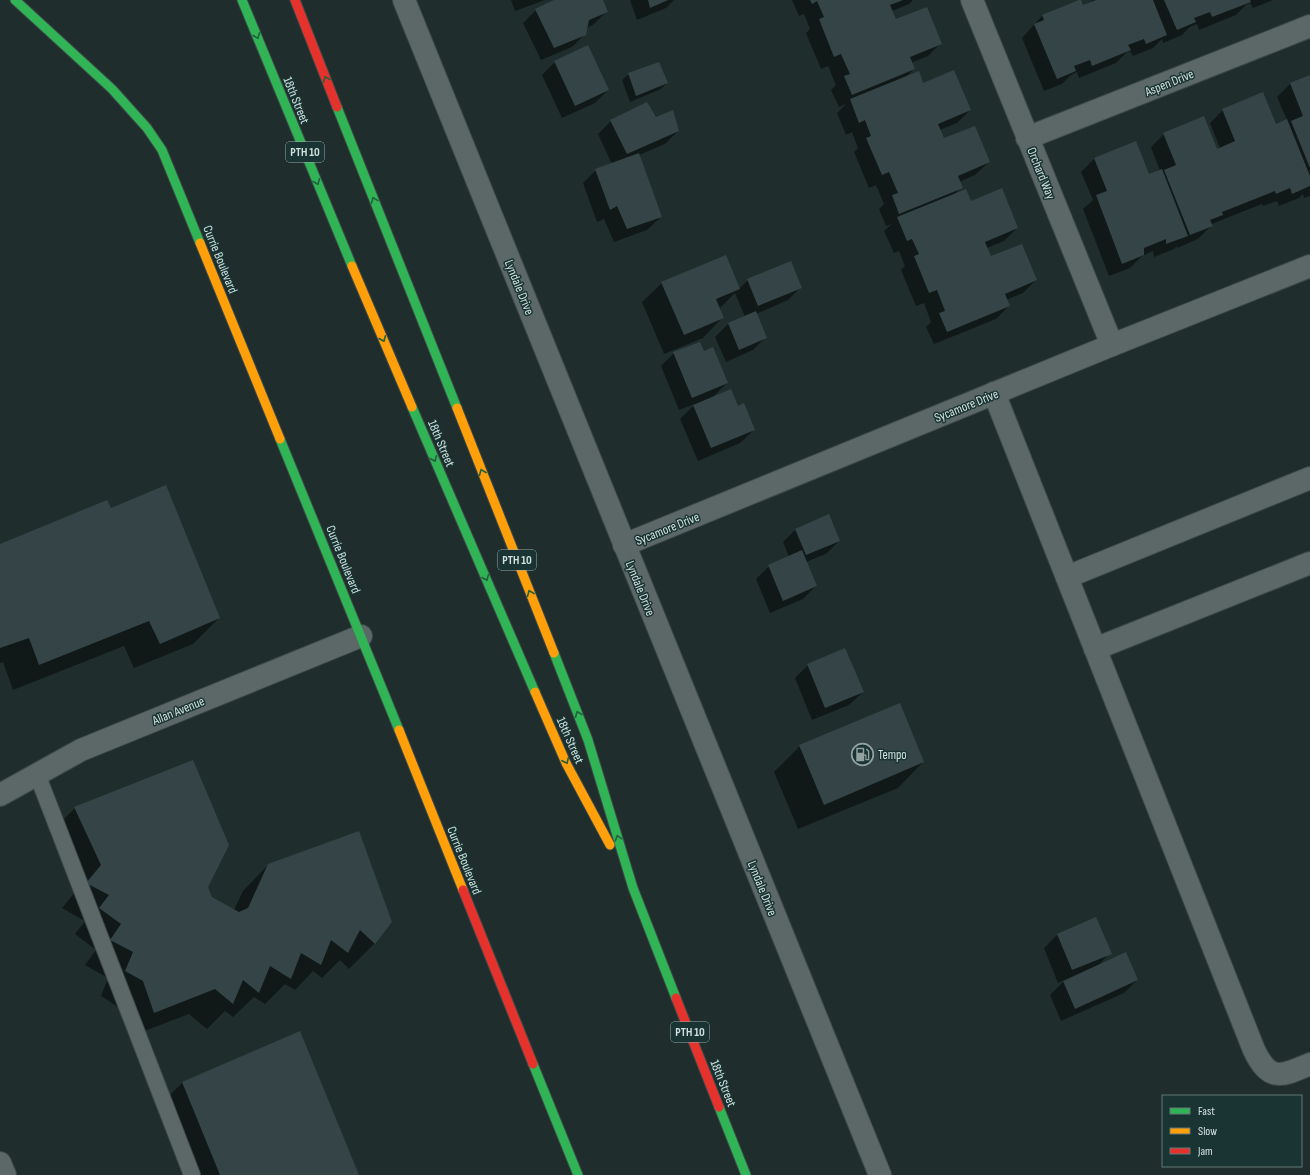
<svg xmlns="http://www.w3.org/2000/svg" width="1310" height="1175" font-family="'Sofia Sans Condensed',sans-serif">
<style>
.shadow{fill:#0007}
.building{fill:#354547}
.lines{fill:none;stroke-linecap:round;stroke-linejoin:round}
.lane-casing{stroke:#3d4a49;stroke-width:18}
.street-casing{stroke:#3d4a49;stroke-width:24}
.fast-casing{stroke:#3d4a49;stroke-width:11}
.slow-casing{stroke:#3d4a49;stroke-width:11}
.jam-casing{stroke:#3d4a49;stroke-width:11}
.lane{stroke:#5b6867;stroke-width:16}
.street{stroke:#5b6867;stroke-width:22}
.fast{stroke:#30b455;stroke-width:9}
.slow{stroke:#ff9f0a;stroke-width:9}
.jam{stroke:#e5322d;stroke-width:9}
.oneway{stroke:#21613e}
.labels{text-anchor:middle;stroke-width:3;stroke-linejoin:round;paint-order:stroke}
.shield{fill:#193432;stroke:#9aadab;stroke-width:1}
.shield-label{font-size:12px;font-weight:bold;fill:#d1e1df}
.street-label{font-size:13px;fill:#d1e1df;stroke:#193432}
.poi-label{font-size:13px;fill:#d1e1df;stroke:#193432;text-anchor:start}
</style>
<rect width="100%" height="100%" fill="#1f2e2d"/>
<g class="shadow">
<path d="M511,0H545L515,11Z"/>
<path d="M557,0H602L606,12L593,25L586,28L585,34L572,47L541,60L523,23L536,10Z"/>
<path d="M630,0H674L666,8L637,20Z"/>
<path d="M792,0H913L909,4L892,11L896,21L941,43L928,56L911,63L914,69L905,78L923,84L970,110L957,123L940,130L943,139L989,162L975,175L959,182L961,187L954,195L1017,228L1004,241L987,248L991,257L1036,280L1023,293L1006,300L1009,306L996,319L934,344L926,327L931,322L924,303L916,306L901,270L905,266L899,251L894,253L884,231L892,224L886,226L879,209L884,204L876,185L869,188L854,152L858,148L852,132L846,135L837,113L846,104L839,107L831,90L836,85L828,66L821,69L806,33L810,29L804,14L799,16Z"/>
<path d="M1094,0H1273L1253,8L1250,3L1246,5L1236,15L1199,30L1197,24L1190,27L1182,35L1163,43L1162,39L1153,48L1133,56L1130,51L1127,52L1116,63L1079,78L1077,72L1071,75L1062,84L1044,91L1022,38L1042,16L1083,6Z"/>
<path d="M555,62L608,90L595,103L562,118L542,75Z"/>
<path d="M629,74L667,83L661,89L630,102L622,80Z"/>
<path d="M1310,76V196L1304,198L1303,194L1299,198L1279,206L1277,201L1263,206L1262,204L1214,223L1198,239L1177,248V246L1174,249L1154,257L1153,251L1142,256L1130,268L1109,276L1083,209L1093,200L1081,172L1094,159L1149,176L1160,171L1151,147L1164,134L1216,150L1220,148L1210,123L1223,110L1275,125L1287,120L1277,97L1290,84Z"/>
<path d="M655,118L678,131L665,144L639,155L661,217L647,230L614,242L604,219L597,222L583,183L596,170L612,164L598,134L611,121Z"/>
<path d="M748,280L801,287L788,300L756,314L766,337L753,350L726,362L715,337L728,324L745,317L735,293L720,308L722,318L703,338L664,354L642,302L662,283L739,289Z"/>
<path d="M703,352L727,383L712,398L737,407L754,430L740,443L698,461L680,419L695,404L679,410L661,366L674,353Z"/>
<path d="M796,529L839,541L826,554L806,562L816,586L803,599L770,613L756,579L769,566L789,557L783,542Z"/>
<path d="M0,546L219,618L193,644L134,668L124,646L13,690L3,662L0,663Z"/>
<path d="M808,665L863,692L849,705L812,720L795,678Z"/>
<path d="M800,746L923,762L898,788L798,829L774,772Z"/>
<path d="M75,808L207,887L212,897L234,910L243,891L268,865L391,921L374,944L349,969L340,960L322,978L313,971L295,990L285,984L265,1004L254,997L233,1017L225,1011L207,1029L189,1014L129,1037L118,1007L101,996L108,978L85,965L96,950L75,934L85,921L62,908L76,891L50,833Z"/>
<path d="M1096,919L1110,953L1098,966L1137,980L1124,993L1061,1021L1050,995L1065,980L1058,983L1044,948L1057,935Z"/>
<path d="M183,1082L358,1175H184L157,1108Z"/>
</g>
<g class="building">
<path d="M554,0H603L608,12L589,20L586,35L554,48L535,9Z"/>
<path d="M648,0H668L650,8Z"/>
<path d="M810,0H903L890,5L896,19L927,7L942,44L910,57L915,69L852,95L844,76L850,74L841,54L834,57L819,19L824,17L817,1L812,4Z"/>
<path d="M1079,0H1081L1083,5L1096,0H1153L1167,35L1146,44L1144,39L1128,45L1131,50L1092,66L1090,60L1074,66L1076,71L1057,79L1034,24L1044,20L1042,15Z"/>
<path d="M1164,0H1250L1251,2L1212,17L1210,12L1194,18L1196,22L1177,30Z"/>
<path d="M588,45L609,90L575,106L554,61Z"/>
<path d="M659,62L668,83L636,96L628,73Z"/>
<path d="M954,70L971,110L938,124L944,138L975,126L990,162L958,176L963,188L899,214L892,195L898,193L889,172L882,175L866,138L871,136L865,120L859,123L850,99L919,71L923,83Z"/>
<path d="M1310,75V168L1291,121L1303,116L1290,83Z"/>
<path d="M1263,92L1276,124L1287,119L1310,176V186L1292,194L1290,188L1276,194L1275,191L1222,212L1223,215L1210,220L1213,226L1190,235L1164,170L1176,165L1163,133L1204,116L1217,149L1235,141L1222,109Z"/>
<path d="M647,102L656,117L673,110L679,131L627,154L610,120Z"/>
<path d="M1136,141L1149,174L1162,169L1188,236L1166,244V239L1144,248V255L1122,264L1096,195L1107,191L1094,158Z"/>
<path d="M639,153L662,217L627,229L617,206L610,210L595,169Z"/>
<path d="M1002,188L1018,228L985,242L991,256L1022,244L1037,280L1005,294L1010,306L947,332L939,313L945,311L937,290L929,293L914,256L919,254L912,239L907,241L897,217L966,189L971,201Z"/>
<path d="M726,255L740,289L716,299L724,318L684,335L661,282Z"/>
<path d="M791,261L802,288L758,306L747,279Z"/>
<path d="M756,311L767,338L739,350L728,323Z"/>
<path d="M700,342L704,351L713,347L728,383L692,398L673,352Z"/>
<path d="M731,389L738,406L744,403L755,430L711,448L693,405Z"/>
<path d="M166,485L220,618L160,644L149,621L39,665L29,638L0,648V544L107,500L111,508Z"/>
<path d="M829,514L840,541L806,555L795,529Z"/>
<path d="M802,550L817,586L783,601L768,565Z"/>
<path d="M845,648L864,692L825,708L807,664Z"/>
<path d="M900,703L924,762L824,805L799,745Z"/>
<path d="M193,760L229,845L208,887L212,897L239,912L248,908L268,864L359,831L392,922L375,944L360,930L348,953L331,940L321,965L301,953L291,979L270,966L259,993L243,980L233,1004L215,989L154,1013L143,981L125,971L133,952L110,940L121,924L99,908L109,895L86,883L101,865L74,807Z"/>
<path d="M1096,917L1112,954L1072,970L1057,934Z"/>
<path d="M1126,952L1138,980L1075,1009L1063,981Z"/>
<path d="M300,1031L359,1175H220L182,1082Z"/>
</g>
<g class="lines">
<defs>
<path id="lane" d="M37,774L192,1175"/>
<g id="street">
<path d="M404,0L880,1175"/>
<path d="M972,0L1112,345"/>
<path d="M1027,138L1310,26"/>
<path d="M994,393L1254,1050C1270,1083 1282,1076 1310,1064"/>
<path d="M624,545L1112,345L1310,266"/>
<path d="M1067,577L1310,478"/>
<path d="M1095,649L1310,563"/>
<path d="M0,795L81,750L361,636"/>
<path d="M0,1163L5,1175"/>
</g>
<g id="fast">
<path d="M15,0L112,89L147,128L162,150L200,243"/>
<path d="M242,0L352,266"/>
<path d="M337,107L457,408"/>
<path d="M412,407L535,692"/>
<path d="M280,439L399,730"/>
<path d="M554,653L588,740L633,888L676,998"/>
<path d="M533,1064L578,1175"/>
<path d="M719,1107L746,1175"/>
</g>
<g id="slow">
<path d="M200,243L280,439"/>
<path d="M352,266L412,407"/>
<path d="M457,408L554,653"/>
<path d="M535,692L566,763L610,845"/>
<path d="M399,730L463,890"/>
</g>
<g id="jam">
<path d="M295,0L337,107"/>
<path d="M463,890L533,1064"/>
<path d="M676,998L719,1107"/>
</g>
</defs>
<use href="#lane" class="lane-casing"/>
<use href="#street" class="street-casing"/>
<use href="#fast" class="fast-casing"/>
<use href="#slow" class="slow-casing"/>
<use href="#jam" class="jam-casing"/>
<use href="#lane" class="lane"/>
<use href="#street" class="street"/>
<use href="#fast" class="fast"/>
<use href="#slow" class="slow"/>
<use href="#jam" class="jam"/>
</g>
<defs><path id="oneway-chevron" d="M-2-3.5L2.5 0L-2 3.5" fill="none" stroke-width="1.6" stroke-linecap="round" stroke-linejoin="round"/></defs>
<g class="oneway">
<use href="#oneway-chevron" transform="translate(257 36) rotate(68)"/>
<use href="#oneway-chevron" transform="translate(326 79) rotate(-111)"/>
<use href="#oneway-chevron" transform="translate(317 182) rotate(68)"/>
<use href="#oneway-chevron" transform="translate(374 200) rotate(-111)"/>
<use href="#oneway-chevron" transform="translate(383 339) rotate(67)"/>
<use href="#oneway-chevron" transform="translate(434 459) rotate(67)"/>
<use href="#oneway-chevron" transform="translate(482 472) rotate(-112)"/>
<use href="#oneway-chevron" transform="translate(486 578) rotate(67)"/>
<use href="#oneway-chevron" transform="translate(530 593) rotate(-112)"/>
<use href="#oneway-chevron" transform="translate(578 714) rotate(-112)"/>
<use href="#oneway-chevron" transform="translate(566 761) rotate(65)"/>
<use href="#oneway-chevron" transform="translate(618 838) rotate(-107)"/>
</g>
<defs>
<symbol id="fuel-ring" viewBox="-11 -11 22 22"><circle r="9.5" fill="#193432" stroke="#93a2a1" stroke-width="1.5"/><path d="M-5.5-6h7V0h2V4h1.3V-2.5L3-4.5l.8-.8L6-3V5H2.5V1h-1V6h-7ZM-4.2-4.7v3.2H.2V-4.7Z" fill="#93a2a1"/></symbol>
</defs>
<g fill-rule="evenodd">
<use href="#fuel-ring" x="850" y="742" width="25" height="25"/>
</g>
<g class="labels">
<g class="shield">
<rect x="286" y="142" width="38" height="20" rx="3"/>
<rect x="498" y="550" width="38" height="20" rx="3"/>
<rect x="671" y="1022" width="38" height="20" rx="3"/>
</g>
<g class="shield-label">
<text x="305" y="156">PTH 10</text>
<text x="517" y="564">PTH 10</text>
<text x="690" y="1036">PTH 10</text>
</g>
<g class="street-label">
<text transform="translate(1169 82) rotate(-22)" y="5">Aspen Drive</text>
<text transform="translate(297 100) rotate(68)" y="5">18th Street</text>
<text transform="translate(1042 173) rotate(68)" y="5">Orchard Way</text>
<text transform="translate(221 259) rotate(68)" y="5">Currie Boulevard</text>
<text transform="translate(520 287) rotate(68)" y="5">Lyndale Drive</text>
<text transform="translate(966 405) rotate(-22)" y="5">Sycamore Drive</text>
<text transform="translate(442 443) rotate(67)" y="5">18th Street</text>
<text transform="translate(667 528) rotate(-22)" y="5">Sycamore Drive</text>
<text transform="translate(344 559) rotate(68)" y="5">Currie Boulevard</text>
<text transform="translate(641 588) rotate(68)" y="5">Lyndale Drive</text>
<text transform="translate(178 710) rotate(-22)" y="5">Allan Avenue</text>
<text transform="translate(571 740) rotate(66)" y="5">18th Street</text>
<text transform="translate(465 860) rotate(68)" y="5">Currie Boulevard</text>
<text transform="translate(763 888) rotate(68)" y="5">Lyndale Drive</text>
<text transform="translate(724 1083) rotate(68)" y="5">18th Street</text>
</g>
<g class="poi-label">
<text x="878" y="759">Tempo</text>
</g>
</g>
<rect x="1162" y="1095" width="140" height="72" fill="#193432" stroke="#637977"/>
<rect x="1170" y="1108" width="20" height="6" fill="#30b455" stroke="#637977"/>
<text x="1198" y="1115" font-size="12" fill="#d1e1df">Fast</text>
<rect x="1170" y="1128" width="20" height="6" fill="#ff9f0a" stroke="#637977"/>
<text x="1198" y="1135" font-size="12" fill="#d1e1df">Slow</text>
<rect x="1170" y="1148" width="20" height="6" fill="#e5322d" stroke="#637977"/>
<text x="1198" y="1155" font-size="12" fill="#d1e1df">Jam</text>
</svg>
